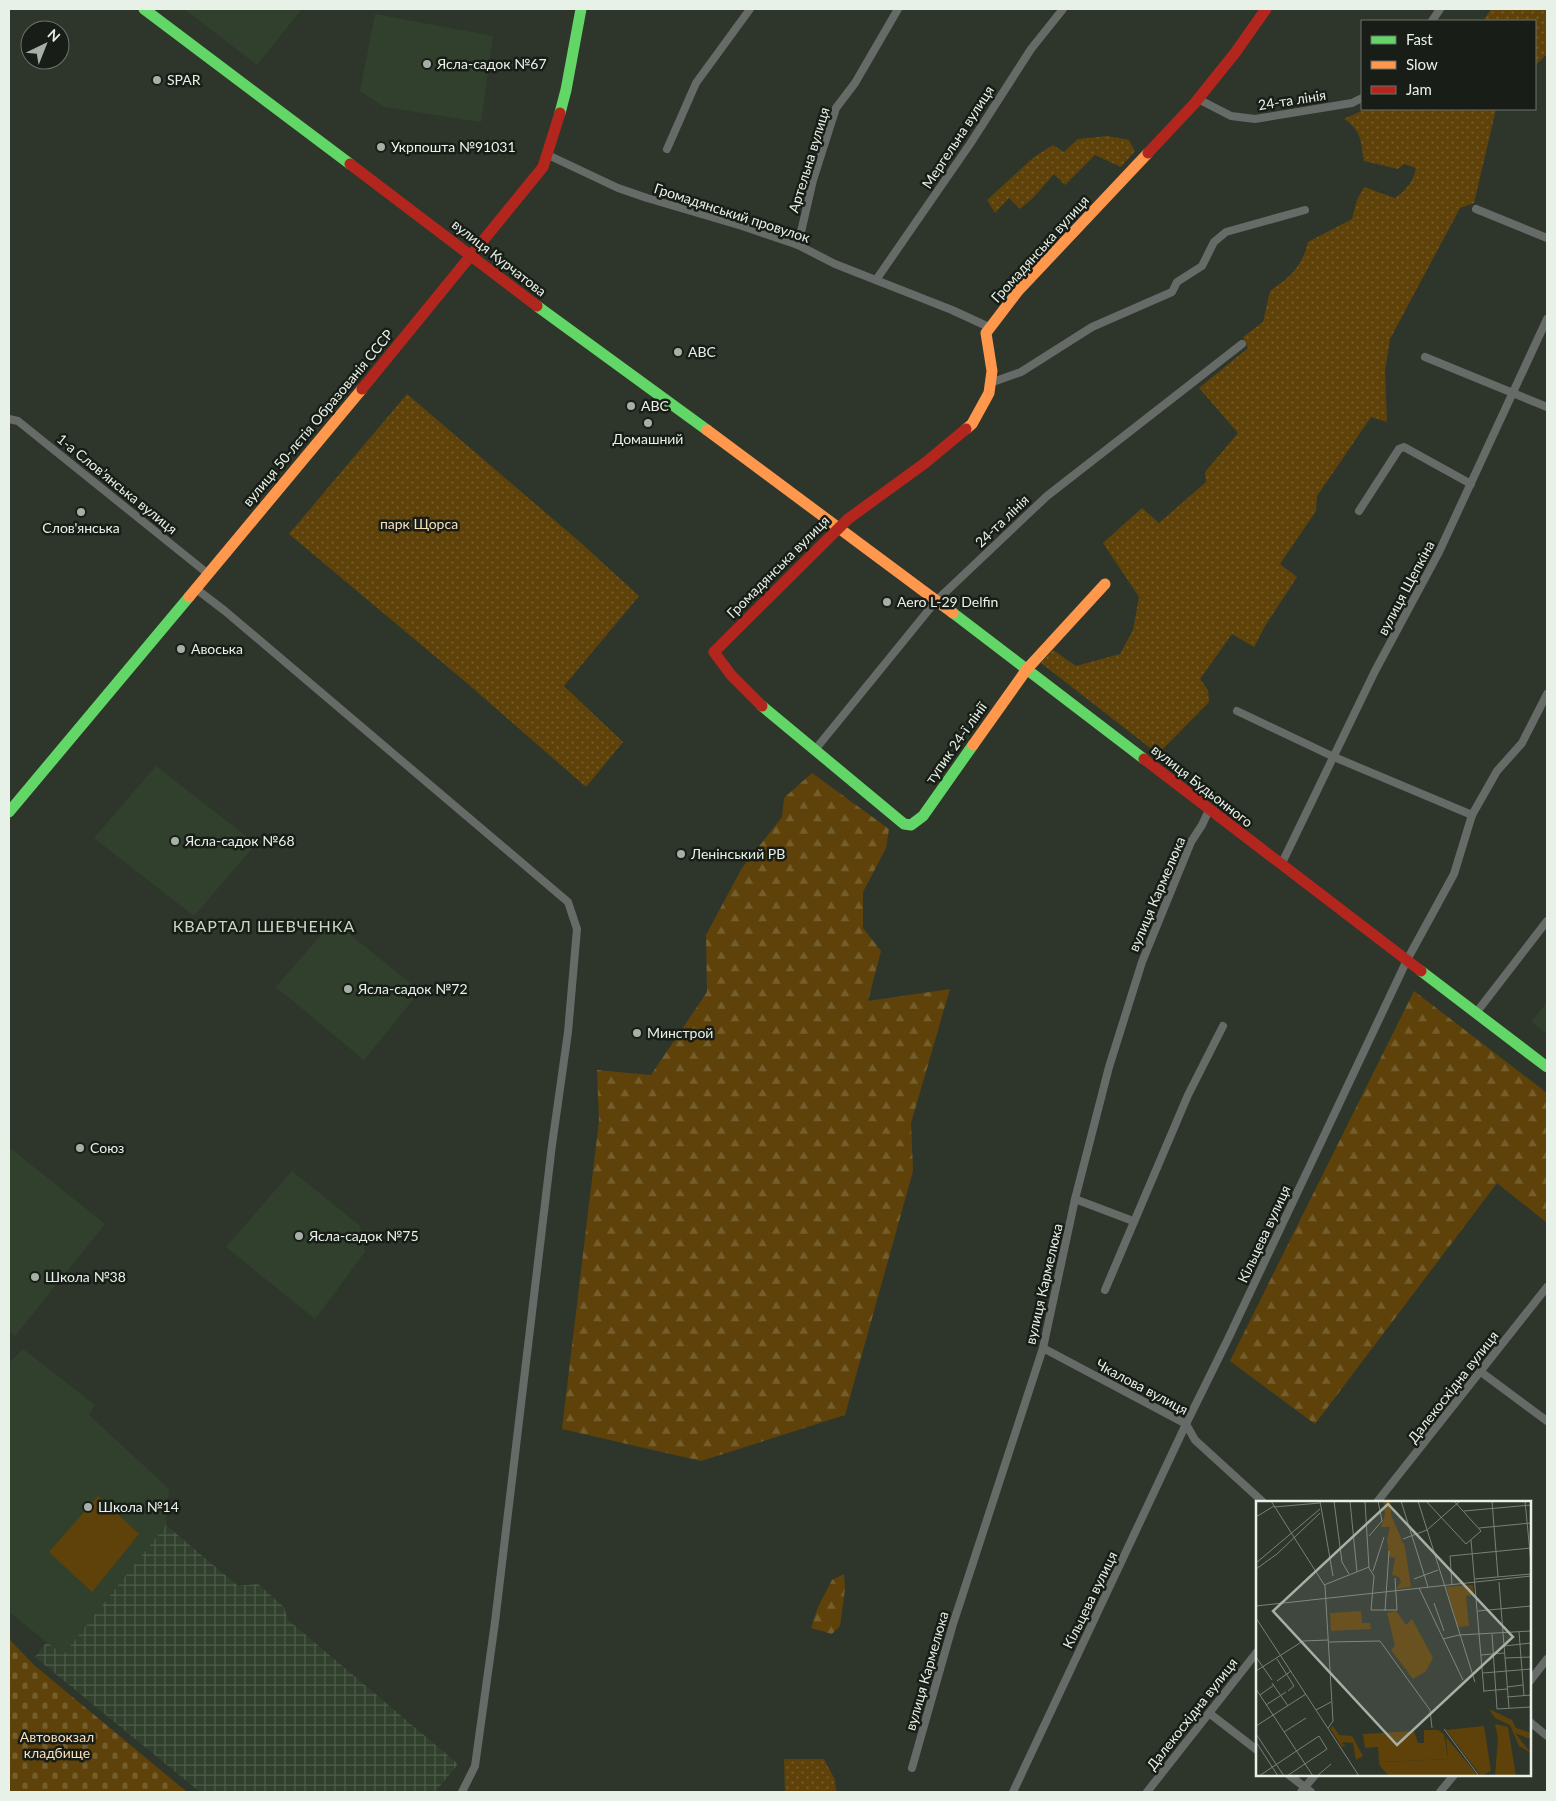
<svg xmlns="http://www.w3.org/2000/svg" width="1556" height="1801" font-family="Lato,sans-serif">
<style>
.built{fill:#30402c}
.industrial{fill:url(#industrial-grid)}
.green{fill:url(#green-dots)}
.forest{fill:url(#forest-firs)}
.cemetery{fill:url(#cemetery-stones)}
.pitch{fill:#5e4209}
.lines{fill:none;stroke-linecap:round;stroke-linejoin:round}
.street{stroke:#666b68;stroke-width:8}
.fast{stroke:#63d668;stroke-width:11}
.slow{stroke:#ff974d;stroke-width:11}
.jam{stroke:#b3261e;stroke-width:11}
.poi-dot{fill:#a7b0a6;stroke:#181e17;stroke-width:2}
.labels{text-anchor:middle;stroke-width:5;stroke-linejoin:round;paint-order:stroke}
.poi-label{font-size:14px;fill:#e8f1e7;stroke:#181e17;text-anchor:start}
.street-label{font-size:14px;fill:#e8f1e7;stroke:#181e17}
.park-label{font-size:14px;fill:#fadfb9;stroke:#181e17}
.quarter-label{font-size:16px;letter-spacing:1px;fill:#c7d7c3;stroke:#181e17}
.inset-road{fill:none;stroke:#788177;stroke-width:1}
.view{fill:#a7b0a6;fill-opacity:0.15;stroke:#a7b0a6;stroke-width:2.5}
.inset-edge{fill:none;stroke:#e8f1e7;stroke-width:2.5}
</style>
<defs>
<pattern id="industrial-grid" width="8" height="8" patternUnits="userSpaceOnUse" patternTransform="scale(1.25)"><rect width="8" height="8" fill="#30402c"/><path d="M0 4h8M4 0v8" fill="none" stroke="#4e5c4b"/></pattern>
<pattern id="green-dots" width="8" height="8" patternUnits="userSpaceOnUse" patternTransform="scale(1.25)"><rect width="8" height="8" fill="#5e4209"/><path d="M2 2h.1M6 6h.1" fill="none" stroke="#755e2d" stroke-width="1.8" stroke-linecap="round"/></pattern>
<pattern id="forest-firs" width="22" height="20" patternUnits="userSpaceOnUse" patternTransform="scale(1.25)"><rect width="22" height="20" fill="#5e4209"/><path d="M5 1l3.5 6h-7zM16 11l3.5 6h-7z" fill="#755e2d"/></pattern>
<pattern id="cemetery-stones" width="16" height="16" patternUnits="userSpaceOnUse" patternTransform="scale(1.25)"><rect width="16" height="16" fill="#5e4209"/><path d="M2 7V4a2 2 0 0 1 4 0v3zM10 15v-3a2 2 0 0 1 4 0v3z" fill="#755e2d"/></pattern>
</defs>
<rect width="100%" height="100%" fill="#2e362c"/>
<g class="built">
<path d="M184,9H302L257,65Z"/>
<path d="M375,14L493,36L481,122L384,107L360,91Z"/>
<path d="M156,766L256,844L194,916L94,838Z"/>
<path d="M333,921L420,991L364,1060L276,987Z"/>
<path d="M1547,1002V1034L1531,1022Z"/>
<path d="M9,1147L105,1224L15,1336L9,1331Z"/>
<path d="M292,1171L360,1226L365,1252L315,1319L226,1247Z"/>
<path d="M23,1349L95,1405L89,1415L169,1489L166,1525L63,1655L9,1612V1363Z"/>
</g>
<path class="industrial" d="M166,1525L238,1586L258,1584L284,1607L288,1620L458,1764L435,1792H200L35,1657L47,1642L63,1655Z"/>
<g class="green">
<path d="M1491,9H1547V54L1535,66V21H1483Z"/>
<path d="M1366,109H1496L1474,203L1460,208L1390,339L1385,371L1387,422L1371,417L1317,496L1316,511L1280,564L1297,577L1265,626L1254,647L1232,634L1200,679L1208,690L1209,702L1158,754L1041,663L1053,650L1076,666L1120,654L1133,630L1139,597L1103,543L1142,508L1159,523L1206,482L1205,472L1238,433L1199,388L1248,348L1243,337L1263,322L1270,291C1289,278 1303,266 1308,242L1352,219L1357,200L1364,187L1395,198C1406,190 1413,182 1416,168L1404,164L1398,169L1364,161C1361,143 1362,130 1344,119Z"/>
<path d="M1107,136L1129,140L1135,151L1121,167L1095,155L1065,185L1054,174L1033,198L1020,209L1009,198L995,213L987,200L1034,157L1053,145L1064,152L1078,139Z"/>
<path d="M407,394L581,543L639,596L564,686L623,742L586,787L468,684L289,534Z"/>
<path d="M784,1759H824L835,1780L836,1792H785Z"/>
</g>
<g class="forest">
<path d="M812,773L889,829L886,848L863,892V928L881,951L868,1001L950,989L911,1123L913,1171L845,1415L701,1461L562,1429L599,1121L597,1070L651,1075L707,992L706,935L742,868L782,817L784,798Z"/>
<path d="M1414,991L1547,1093V1223L1497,1183L1315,1424L1230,1361Z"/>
<path d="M844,1574L845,1589L840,1626L832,1634L811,1628L818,1607L832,1580Z"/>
</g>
<path class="cemetery" d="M9,1639L34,1665L187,1792H9Z"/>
<path class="pitch" d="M98,1496L139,1534L92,1592L49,1552Z"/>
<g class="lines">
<g class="street">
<path d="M1432,21L1440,9"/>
<path d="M1198,99L1231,116L1255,119L1352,103L1362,98"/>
<path d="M667,149L696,83L750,9"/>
<path d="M548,155L618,188L647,198L742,226L798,245L835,264L952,310L991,328"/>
<path d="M1476,209L1547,238"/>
<path d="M798,245L813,180L836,108L855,83L898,9"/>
<path d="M876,280L970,144L1031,49L1063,9"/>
<path d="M1425,357L1547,407"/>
<path d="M990,383L1021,372L1092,327L1172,292L1177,282L1202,266L1214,242L1226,232L1305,210"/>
<path d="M9,419L18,421L207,573"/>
<path d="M1359,511L1399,449L1404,447L1471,484"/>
<path d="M195,588L225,611L568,902L577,929L568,1032L552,1145L495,1622L475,1766L462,1792"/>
<path d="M1237,711L1334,757L1472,815"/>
<path d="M814,751L936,601L1047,496L1242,344"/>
<path d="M1281,865L1375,671L1439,552L1547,319"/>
<path d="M1476,1013L1547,921"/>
<path d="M1075,1199L1133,1221"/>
<path d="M1105,1290L1188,1095L1223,1026"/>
<path d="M1043,1348L1186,1424L1195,1440L1263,1502"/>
<path d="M1481,1372L1547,1421"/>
<path d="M1377,1502L1547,1287"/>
<path d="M1530,1681L1547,1659"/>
<path d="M1209,1713L1257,1750"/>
<path d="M1530,1722L1547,1736"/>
<path d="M912,1768L953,1624L1043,1348L1075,1199L1109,1067L1142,962L1191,842L1202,825L1209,810"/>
<path d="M1289,1775L1311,1792"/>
<path d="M1013,1792L1186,1424L1228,1339L1407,960L1454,874L1472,815L1497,771L1522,743L1547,694"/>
<path d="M1147,1792L1257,1652"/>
<path d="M1301,1792L1315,1775"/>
<path d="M1440,1792L1454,1775"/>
</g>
<g class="fast">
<path d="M144,9L350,164"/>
<path d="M560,113L566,90L581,9"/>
<path d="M537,306L707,430"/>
<path d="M953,613L1144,759"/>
<path d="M762,706L904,824L911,825L923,816L973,745"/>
<path d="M9,812L189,597"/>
<path d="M1421,971L1547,1067"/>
</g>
<g class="slow">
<path d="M966,429L972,424L989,393L992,371L986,333L1018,291L1148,153"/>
<path d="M707,430L953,613"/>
<path d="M189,597L362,389"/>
<path d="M973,745L1027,669L1105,584"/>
</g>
<g class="jam">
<path d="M1148,153L1194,104L1235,53L1266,9"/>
<path d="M350,164L537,306"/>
<path d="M362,389L543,167L560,113"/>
<path d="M762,706L731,675L714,652L848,519L925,463L966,429"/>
<path d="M1144,759L1421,971"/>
</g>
</g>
<g class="poi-dot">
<circle cx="427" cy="64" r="5"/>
<circle cx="157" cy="80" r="5"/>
<circle cx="381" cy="147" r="5"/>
<circle cx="678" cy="352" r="5"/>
<circle cx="631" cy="406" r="5"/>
<circle cx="648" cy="423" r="5"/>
<circle cx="81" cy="512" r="5"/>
<circle cx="887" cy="602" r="5"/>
<circle cx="181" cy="649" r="5"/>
<circle cx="175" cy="841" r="5"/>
<circle cx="681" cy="854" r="5"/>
<circle cx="348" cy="989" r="5"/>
<circle cx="637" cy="1033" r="5"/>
<circle cx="80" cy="1148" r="5"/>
<circle cx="299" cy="1236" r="5"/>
<circle cx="35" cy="1277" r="5"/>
<circle cx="88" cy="1507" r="5"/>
</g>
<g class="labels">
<g class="poi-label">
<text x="437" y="69">Ясла-садок №67</text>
<text x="167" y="85">SPAR</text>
<text x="391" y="152">Укрпошта №91031</text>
<text x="688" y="357">ABC</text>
<text x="641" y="411">АВС</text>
<text x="648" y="444" text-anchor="middle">Домашний</text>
<text x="81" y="533" text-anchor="middle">Слов'янська</text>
<text x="897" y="607">Aero L-29 Delfin</text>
<text x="191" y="654">Авоська</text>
<text x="185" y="846">Ясла-садок №68</text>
<text x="691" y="859">Ленінський РВ</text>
<text x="358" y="994">Ясла-садок №72</text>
<text x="647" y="1038">Минстрой</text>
<text x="90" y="1153">Союз</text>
<text x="309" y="1241">Ясла-садок №75</text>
<text x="45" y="1282">Школа №38</text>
<text x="98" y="1512">Школа №14</text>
</g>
<g class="street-label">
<text transform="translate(1292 100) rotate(-9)" y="5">24-та лінія</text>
<text transform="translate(958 137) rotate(-57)" y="5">Мергельна вулиця</text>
<text transform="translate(809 160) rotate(-73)" y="5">Артельна вулиця</text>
<text transform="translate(732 213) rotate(18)" y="5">Громадянський провулок</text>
<text transform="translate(1040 249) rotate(-48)" y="5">Громадянська вулиця</text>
<text transform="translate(499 258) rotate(38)" y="5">вулиця Курчатова</text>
<text transform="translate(318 418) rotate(-50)" y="5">вулиця 50-лєтія Образованія СССР</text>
<text transform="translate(117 484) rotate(39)" y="5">1-а Слов’янська вулиця</text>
<text transform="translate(1002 521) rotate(-44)" y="5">24-та лінія</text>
<text transform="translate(778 567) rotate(-45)" y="5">Громадянська вулиця</text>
<text transform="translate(1406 588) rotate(-62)" y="5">вулиця Щепкіна</text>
<text transform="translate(956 743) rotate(-55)" y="5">тупик 24-ї лінії</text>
<text transform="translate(1202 786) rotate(38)" y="5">вулиця Будьонного</text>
<text transform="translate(1157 894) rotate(-67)" y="5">вулиця Кармелюка</text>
<text transform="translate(1264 1234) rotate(-65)" y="5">Кільцева вулиця</text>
<text transform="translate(1044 1284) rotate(-77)" y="5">вулиця Кармелюка</text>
<text transform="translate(1142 1387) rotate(28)" y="5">Чкалова вулиця</text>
<text transform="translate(1453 1387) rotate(-52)" y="5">Далекосхідна вулиця</text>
<text transform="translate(1090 1600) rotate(-64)" y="5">Кільцева вулиця</text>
<text transform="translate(927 1671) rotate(-74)" y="5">вулиця Кармелюка</text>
<text transform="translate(1192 1714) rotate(-52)" y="5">Далекосхідна вулиця</text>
</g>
<g class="park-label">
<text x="419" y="529">парк Щорса</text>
<text x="57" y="1742">Автовокзал<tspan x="57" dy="16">кладбище</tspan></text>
</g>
<g class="quarter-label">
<text x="264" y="932">КВАРТАЛ ШЕВЧЕНКА</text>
</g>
</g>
<g transform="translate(1256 1501)">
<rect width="275" height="275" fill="#2e362c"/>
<path d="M127,0H135V14L149,46L155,86L140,88L145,81L143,76L136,74L139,57L133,56L131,38L134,26H125L129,14ZM105,110L106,122H114L115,128L75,130L74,112ZM233,208L256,219L260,227L275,232V237H271L259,232L275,252L263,245L254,224L239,217ZM77,225L83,234L96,235L107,255L100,259L97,242L88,241L85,243L90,244L86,246L74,227Z" fill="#5e4209"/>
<path d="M217,84L218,94L210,95L213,125L202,126L190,86ZM140,110L150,124L156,118L177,157L170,170L157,178L135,149L139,145L131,112ZM239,223L252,226L260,275H239L242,237ZM228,225L235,270L225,275L190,229ZM190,236L222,275H133L124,265L123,261L192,258Z" fill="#5e4209"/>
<path d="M168,229H182L188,233L192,258L123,261L122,246L109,247L107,233L158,230L162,242H168Z" fill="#5e4209"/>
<path class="inset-road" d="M15,0L69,85L77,220L72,227M64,0L77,75M78,0L86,61L93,73M94,0L101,71M109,0L113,67L118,75L115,109H141L139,77M145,0L172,86M162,0L219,181M170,0L210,43L225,30L198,0M236,0L242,76M269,0L275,62M18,6L64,2M208,10L275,4M0,16L18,5M223,27L275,22M113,35L126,20L122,0M147,38L171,29L204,0M215,39L228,191M0,62L64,8M0,68L21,53L64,12M117,70L128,36M158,78L182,69M219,78L275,73M243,81L253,207M68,84L113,66M196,84L194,55L275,47M163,87L207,179M178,102L188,130M0,105L275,75M129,110L133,50M222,110L275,105M0,117L103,275M263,131L268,195M236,133L241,208L275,206M187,138L203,134L275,130M73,141L124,140L174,209L176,227M248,145L275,142M225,154L248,152M0,156L16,179M249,157L275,156M21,158L38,185L32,190M0,170L47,140L72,139M227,172L275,168M21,180L35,170M16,182L32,205M251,186L267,184M0,188L57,275M228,190L251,188M4,194L18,184M251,196L275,194M10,204L30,191M60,209L75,201M0,225L50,193M188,228L223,275M28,231L50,217M0,233L28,275M0,241L22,275M3,275L63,235L71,248L31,275M61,275L75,263"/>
<path class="view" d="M132,3L257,136L141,244L17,110Z"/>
<rect width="275" height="275" class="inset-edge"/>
</g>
<rect width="1556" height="1801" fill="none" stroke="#e8f1e7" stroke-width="20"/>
<rect x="1361" y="20" width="175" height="90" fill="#181e17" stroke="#6b726a"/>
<rect x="1371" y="36" width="25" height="8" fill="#63d668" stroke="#6b726a"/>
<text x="1406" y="45" font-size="15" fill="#e8f1e7">Fast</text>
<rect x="1371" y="61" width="25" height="8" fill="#ff974d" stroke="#6b726a"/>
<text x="1406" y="70" font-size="15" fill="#e8f1e7">Slow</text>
<rect x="1371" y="86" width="25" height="8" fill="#b3261e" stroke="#6b726a"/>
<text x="1406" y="95" font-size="15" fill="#e8f1e7">Jam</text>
<g transform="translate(45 45) rotate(43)"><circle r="24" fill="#181e17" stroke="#6b726a"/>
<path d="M0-4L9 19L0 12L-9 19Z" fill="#a7b0a6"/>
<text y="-8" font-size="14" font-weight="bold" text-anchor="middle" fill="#e8f1e7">N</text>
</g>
</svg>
